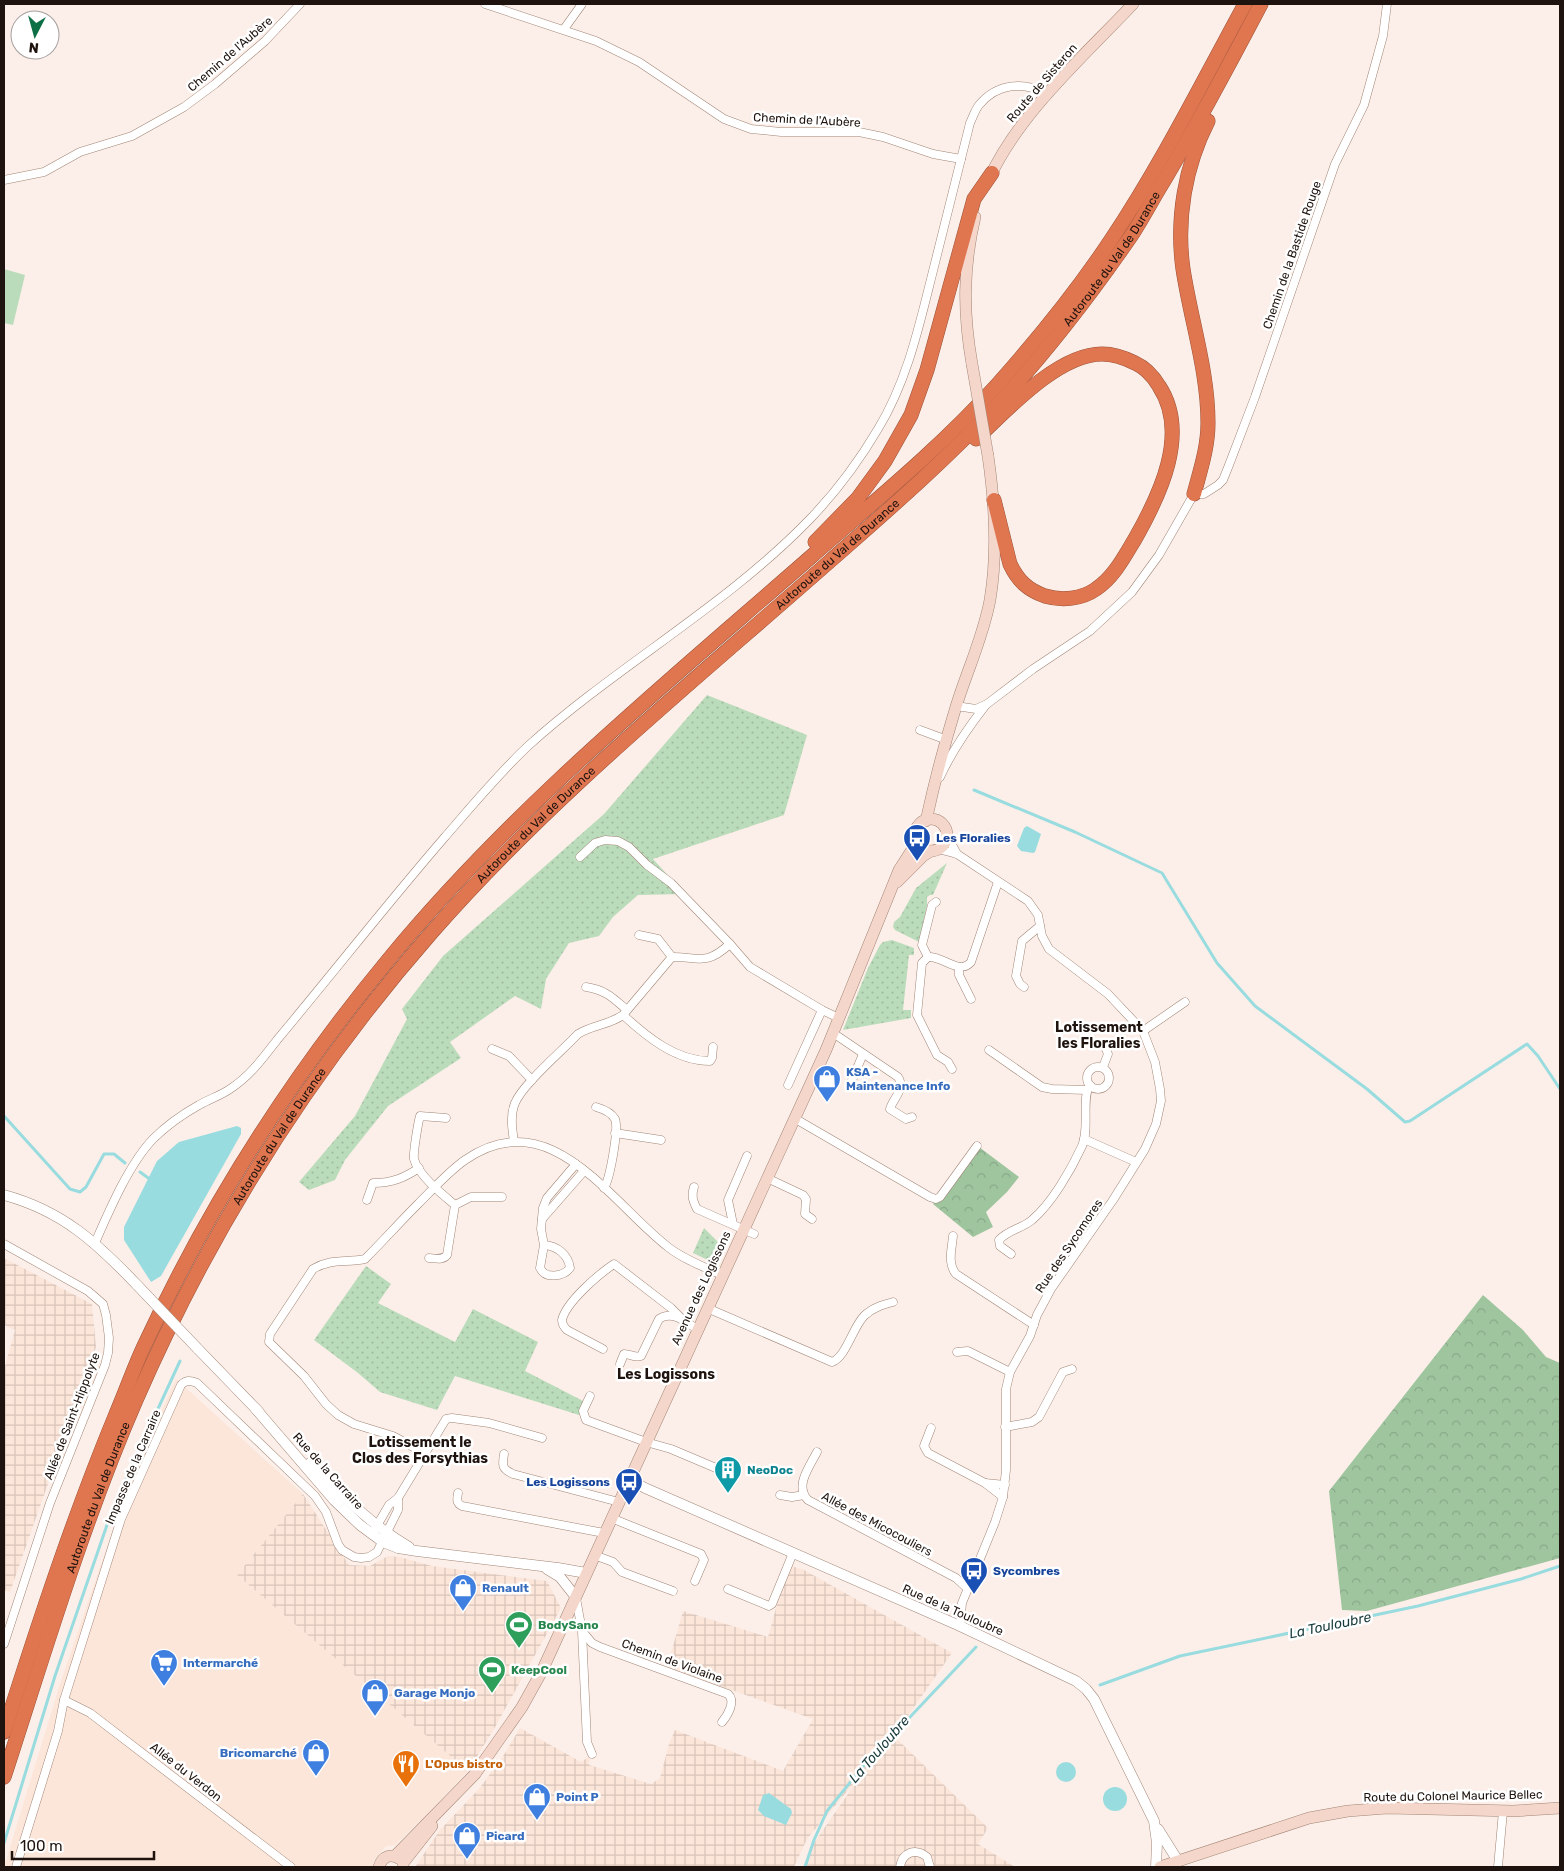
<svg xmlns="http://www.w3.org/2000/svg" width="1564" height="1871" font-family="Rubik,sans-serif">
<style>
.built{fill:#fce5d9}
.industrial{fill:url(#industrial-grid)}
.grass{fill:url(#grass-dots)}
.forest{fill:url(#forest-crowns)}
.pitch{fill:#bbdcbb}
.water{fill:#99dcdf}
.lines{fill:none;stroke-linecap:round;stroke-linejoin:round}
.stream{stroke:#99dcdf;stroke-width:3}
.minor-casing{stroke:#a18576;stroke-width:9}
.tertiary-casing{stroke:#a18576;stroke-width:11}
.secondary-casing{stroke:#a18576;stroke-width:12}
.motorway-casing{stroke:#9b5339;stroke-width:15}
.minor{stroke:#fff;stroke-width:8}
.tertiary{stroke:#fff;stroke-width:10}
.secondary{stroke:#f5d6ca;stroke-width:11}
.motorway{stroke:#df7650;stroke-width:14}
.tertiary-bridge-casing{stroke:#a18576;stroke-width:11;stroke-linecap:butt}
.secondary-bridge-casing{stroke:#a18576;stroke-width:12;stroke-linecap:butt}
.tertiary-bridge{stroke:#fff;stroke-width:10}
.secondary-bridge{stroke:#f5d6ca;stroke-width:11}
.labels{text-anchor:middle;stroke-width:5;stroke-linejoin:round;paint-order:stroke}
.street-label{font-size:12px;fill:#1e130e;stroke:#fff}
.transit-label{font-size:12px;font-weight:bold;fill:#164399;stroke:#fff;text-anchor:start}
.shop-label{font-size:12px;font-weight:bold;fill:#366cbe;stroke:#fff;text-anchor:start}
.culture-label{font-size:12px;font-weight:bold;fill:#0d838f;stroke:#fff;text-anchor:start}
.leisure-label{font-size:12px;font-weight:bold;fill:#27864d;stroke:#fff;text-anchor:start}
.food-label{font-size:12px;font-weight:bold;fill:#c56008;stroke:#fff;text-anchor:start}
.neighbourhood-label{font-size:14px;font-weight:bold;fill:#1e130e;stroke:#fff}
.water-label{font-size:14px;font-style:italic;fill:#1a3b3d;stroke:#fff}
</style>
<defs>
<pattern id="industrial-grid" width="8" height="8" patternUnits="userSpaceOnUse" patternTransform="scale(1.25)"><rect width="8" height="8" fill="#fce5d9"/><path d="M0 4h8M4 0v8" fill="none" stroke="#d8c4b9"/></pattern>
<pattern id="grass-dots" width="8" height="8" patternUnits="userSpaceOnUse" patternTransform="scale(1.25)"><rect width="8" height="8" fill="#bbdcbb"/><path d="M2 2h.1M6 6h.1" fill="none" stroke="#a0bca0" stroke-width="1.8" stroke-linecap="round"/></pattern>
<pattern id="forest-crowns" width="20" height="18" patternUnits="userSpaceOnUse" patternTransform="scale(1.25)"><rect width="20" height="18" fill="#9fc59f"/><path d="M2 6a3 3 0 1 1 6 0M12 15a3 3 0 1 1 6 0" fill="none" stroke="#88a888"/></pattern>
</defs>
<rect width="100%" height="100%" fill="#fcefe9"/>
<path class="built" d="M176,1379L303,1494L237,1575L468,1771L427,1814L395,1845L386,1846L373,1861L374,1867H4L60,1684L126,1491Z"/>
<g class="industrial">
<path d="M4,1258L92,1304L96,1347L10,1592L4,1590V1370L15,1330L4,1325Z"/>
<path d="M303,1494L349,1565L370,1566L388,1556L400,1557L432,1566L547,1581L561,1608L494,1729L468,1771L237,1575Z"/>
<path d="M788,1565L804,1570L952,1653L893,1737L807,1839L794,1867H415L440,1830L478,1790L502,1758L520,1728L581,1762L590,1756L589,1765L651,1784L660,1778L669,1744L675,1730L783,1771L813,1719L667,1667L683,1611L768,1637Z"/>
<path d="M895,1737L988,1828L978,1844L1015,1867H803L816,1840L852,1788Z"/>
</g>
<g class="grass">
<path d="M707,695L807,735L784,815L653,859L685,894L638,895L613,917L599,936L569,943L546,979L541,1009L515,996L450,1042L461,1058L388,1106L345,1160L335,1180L309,1190L299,1182L355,1116L407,1019L402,1009L443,956L604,814Z"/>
<path d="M947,863L933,895H930L927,897V906L919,942L895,930L893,927L894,922L900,917L916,888Z"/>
<path d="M892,940L914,948V955H909L903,1010H911V1018L843,1030L868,968L880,945L883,942Z"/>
<path d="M704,1228L724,1248L718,1261L712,1262L693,1253Z"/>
<path d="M366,1266L391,1284L378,1303L455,1342L473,1309L538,1342L525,1371L585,1402L579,1415L455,1376L437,1410L380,1392L358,1373L314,1340Z"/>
</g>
<g class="forest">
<path d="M979,1147L1019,1177L1007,1192L986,1212L993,1227L973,1237L933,1204Z"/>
<path d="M1483,1295L1523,1330L1546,1357L1560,1363V1558L1367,1611L1342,1610L1329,1491Z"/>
</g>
<path class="pitch" d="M4,269L25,275L13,325L4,323Z"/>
<g class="water">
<path d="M1027,826L1041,834L1035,852L1033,853L1021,851L1017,846L1024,828Z"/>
<path d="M237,1126L241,1128V1134L161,1276L151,1282L124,1240V1227L157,1161L179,1142Z"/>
<circle cx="1066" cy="1772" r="10"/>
<circle cx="1115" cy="1799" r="12"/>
<path d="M769,1793L791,1809L792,1813L786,1825L764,1816L758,1810L763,1795Z"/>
</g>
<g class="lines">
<g class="stream">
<path d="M974,790L1075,832L1162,873L1217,963L1255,1006L1367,1089L1405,1122L1410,1121L1527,1044L1538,1056L1560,1089"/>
<path d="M4,1116L70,1189L80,1192L86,1187L104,1154H114L125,1163"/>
<path d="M140,1172L151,1180"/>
<path d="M1100,1685L1180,1656L1418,1606L1521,1579L1560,1566"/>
<path d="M4,1843L55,1676L107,1525L133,1463L180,1361"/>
<path d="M805,1867L814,1840L827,1811L882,1743L894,1734L976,1647"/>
</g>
<defs>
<g id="minor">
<path d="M485,4L596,41L639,62L724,119L751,129L781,132H859L883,137L933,154L961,159"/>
<path d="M564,29L582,4"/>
<path d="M4,180L44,172L80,152L132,136L184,107L215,84L265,41L300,4"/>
<path d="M956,706L976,709L987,704L1033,669L1090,631L1132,592L1159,555L1194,494H1204L1218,485L1223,480L1229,465L1255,397L1335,164L1364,105L1383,36L1387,4"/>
<path d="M920,730L947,740"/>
<path d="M940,777C952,751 967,729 985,706"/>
<path d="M947,836L957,854"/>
<path d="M938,849L957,854L1028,901L1038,915L1042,936L1049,949L1108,994L1143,1031L1155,1062L1160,1089L1161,1101L1156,1124L1145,1149L1113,1200L1051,1289L1037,1315L1030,1336L1010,1372L1006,1389V1470L1003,1497L995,1522L962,1603L960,1626"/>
<path d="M580,857L595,843L605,840L618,841L629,847L647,865L671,883L730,944"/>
<path d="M639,935L658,939L672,957"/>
<path d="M928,957C942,955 959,976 971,962L998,882"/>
<path d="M928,957L922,963L917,1015L937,1055L948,1062L952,1069"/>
<path d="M928,957L922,945L932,905L936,902"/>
<path d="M959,967V975L971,999"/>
<path d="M586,987C606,990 613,998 627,1010"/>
<path d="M1024,987L1020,984L1016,976L1022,941L1040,926"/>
<path d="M623,1015C647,1037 676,1061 710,1061L712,1058L713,1047"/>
<path d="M1143,1031L1185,1002"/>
<path d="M833,1033L898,1077C906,1089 893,1098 890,1109L906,1119L912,1117"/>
<path d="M492,1049L509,1056L532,1080"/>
<path d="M989,1050L1042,1087L1052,1089L1087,1090"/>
<circle cx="1098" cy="1078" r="11"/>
<path d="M1103,1067L1108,1054L1106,1049"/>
<path d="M788,1085L822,1010"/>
<path d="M850,1085L863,1054"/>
<path d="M596,1107C603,1109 611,1112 615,1119C619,1129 610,1179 604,1188"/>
<path d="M794,1118L930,1197L936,1199L940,1197L977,1146"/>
<path d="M615,1133L661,1140"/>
<path d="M1084,1139L1136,1162"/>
<path d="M514,1141C512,1129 510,1115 515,1103C523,1084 562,1051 578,1034C592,1025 609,1025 623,1015L672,957C701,957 705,966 730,944L750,967L822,1010L839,1018"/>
<path d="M767,1178L803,1195L806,1199L805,1214L812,1219"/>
<path d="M694,1187C691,1196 693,1201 697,1209L754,1234"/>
<path d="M367,1200L373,1183C392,1183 404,1178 419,1168"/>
<path d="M455,1205L471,1197H502"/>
<path d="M542,1219L584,1171"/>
<path d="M733,1224L728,1200L747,1156"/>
<path d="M953,1236C952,1249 947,1263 956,1274L1034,1325"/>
<path d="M95,1243C109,1211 129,1164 153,1139C166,1126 183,1114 199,1105C209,1099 220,1096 230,1089C250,1076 263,1058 277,1040C333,973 387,904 444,838C471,807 498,774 528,746C618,665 726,606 810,519C836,492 859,461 878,429C908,380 920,322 934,267C946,219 958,171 970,123C973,117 975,110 979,105C997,83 1024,81 1048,94"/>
<path d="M4,1244L88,1291L103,1304L106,1315L109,1338L108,1353L105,1365L50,1503L4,1644"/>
<path d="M544,1245C557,1246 568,1254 570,1268C563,1277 545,1279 540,1268L544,1245L541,1229L543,1208L547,1198L576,1164"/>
<path d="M1011,1254L1000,1246L999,1240C1008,1230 1023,1228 1032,1220C1052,1203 1071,1170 1082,1146C1090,1129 1081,1097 1090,1085"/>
<path d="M429,1258C435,1258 442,1261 447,1255L455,1205C443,1195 418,1175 414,1159C413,1153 418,1123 420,1116L446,1118"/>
<path d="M707,1308L832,1362C846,1357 853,1327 864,1316C872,1308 882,1305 893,1302"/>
<path d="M603,1349L567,1330C564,1327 562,1324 562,1320C566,1302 599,1274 614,1264L671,1308L682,1319"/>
<path d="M957,1352L968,1351L1010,1372"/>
<path d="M620,1364L624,1354C631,1354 634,1358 641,1356L659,1319C672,1310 686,1322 697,1329"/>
<path d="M590,1396L583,1411L586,1420L646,1442L671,1449L723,1471"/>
<path d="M1005,1427L1032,1422L1039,1417L1063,1372L1072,1369"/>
<path d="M931,1428L924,1446L928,1453L985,1483"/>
<path d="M817,1452C810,1466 794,1486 808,1500L956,1578L968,1589"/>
<path d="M424,1453L393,1436L354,1424L338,1415L326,1404L304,1376L269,1342L270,1334L313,1269C332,1258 345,1263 365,1259C383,1241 400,1222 418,1204C433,1189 448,1172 465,1160C550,1101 609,1201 668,1247C683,1259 704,1267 722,1275"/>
<path d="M504,1454C502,1466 502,1469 513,1474L619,1502"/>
<path d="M458,1493C457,1499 456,1503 462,1506L604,1533"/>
<path d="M780,1495L792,1497L804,1495"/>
<path d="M1003,1497L985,1483L1005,1485"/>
<path d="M611,1518L701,1554L704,1560L695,1581"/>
<path d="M375,1529L389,1505L398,1498L446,1419L452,1418L489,1423L542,1438"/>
<path d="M594,1555L613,1562L622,1572L673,1591"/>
<path d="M728,1589L769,1606L772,1604L793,1553"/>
<path d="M576,1598L582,1631L587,1742L592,1754"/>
<path d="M582,1631L592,1643L600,1647L728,1694C736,1701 728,1715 722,1722"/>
<path d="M64,1700L90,1713L291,1867"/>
<path d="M16,1867L58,1731L64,1700L121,1519L181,1385C186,1380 190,1380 197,1383L315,1496L326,1512L338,1544L342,1550L354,1557L361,1558L369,1557L377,1552L398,1510V1498"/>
<path d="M900,1867C902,1853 915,1847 927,1857L930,1867"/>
<path d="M1498,1867L1503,1811"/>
</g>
<g id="tertiary">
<path d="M4,1195C63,1211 97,1243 138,1286"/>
<path d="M197,1348L259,1412"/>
<path d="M255,1408L334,1500L360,1525L383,1542L398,1548L417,1551L558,1568L586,1573"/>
<path d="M310,1463C341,1494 371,1525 409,1547"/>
<path d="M629,1479L645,1488L960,1626L1076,1681L1086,1689L1094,1699L1154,1821L1157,1843L1156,1867"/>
<path d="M547,1569L560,1577L575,1596"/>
<path d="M1158,1829L1178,1861"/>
</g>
<g id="secondary">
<path d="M989,179C1019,113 1084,56 1133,4"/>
<path d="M972,364C963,313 963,268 975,217"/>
<circle cx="931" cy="835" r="16"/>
<path d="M926,821C934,784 944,746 955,710C966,673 983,638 990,600C998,552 995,504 988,456"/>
<path d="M897,882L923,856L931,851"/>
<path d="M395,1856L475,1774L522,1707L542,1671L826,1050L899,870L917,842"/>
<path d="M403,1863L432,1826"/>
<path d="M379,1867C382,1856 391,1853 400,1859"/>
<path d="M1160,1867L1309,1818L1348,1811L1387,1808L1513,1811L1560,1808"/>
</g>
<g id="motorway">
<path d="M976,439C1007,410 1058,354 1102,354C1114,354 1125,358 1135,363C1146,368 1153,376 1159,386C1190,433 1160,495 1135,539C1124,557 1114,577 1096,589C1082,599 1062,601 1045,596C1028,590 1018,581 1010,564L994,500"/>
<path d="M1194,494C1200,471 1208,448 1208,423C1208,371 1191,321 1183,269C1176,219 1185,166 1208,121"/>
<path d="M815,542L858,498L885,461L911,415L927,370L974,199L992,173"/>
<path d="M4,1732C38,1625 73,1518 116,1414C126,1391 134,1367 145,1344C209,1206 292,1076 389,959C513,808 667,683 813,555C876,500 941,447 997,385C1038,339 1077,291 1111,240C1161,165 1202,83 1245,4"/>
<path id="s1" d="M4,1777C45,1651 83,1522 136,1400C210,1230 310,1071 432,932C551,796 694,681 830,561C888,510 947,459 1000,402C1048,350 1091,294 1131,236C1143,218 1153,198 1165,179C1199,121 1230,63 1261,4"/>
</g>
</defs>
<use href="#minor" class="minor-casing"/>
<use href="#tertiary" class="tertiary-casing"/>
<use href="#secondary" class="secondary-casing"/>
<use href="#motorway" class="motorway-casing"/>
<use href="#minor" class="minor"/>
<use href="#tertiary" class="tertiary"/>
<use href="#secondary" class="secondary"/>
<use href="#motorway" class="motorway"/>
<defs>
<path id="tertiary-bridge" d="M138,1286L197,1348"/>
<path id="secondary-bridge" d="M972,364L988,456"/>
</defs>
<use href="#tertiary-bridge" class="tertiary-bridge-casing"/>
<use href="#secondary-bridge" class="secondary-bridge-casing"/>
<use href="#tertiary-bridge" class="tertiary-bridge"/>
<use href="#secondary-bridge" class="secondary-bridge"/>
</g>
<defs>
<symbol id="bus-pin" viewBox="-11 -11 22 30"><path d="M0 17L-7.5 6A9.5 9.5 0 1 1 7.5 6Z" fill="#1a4fb4" stroke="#fff"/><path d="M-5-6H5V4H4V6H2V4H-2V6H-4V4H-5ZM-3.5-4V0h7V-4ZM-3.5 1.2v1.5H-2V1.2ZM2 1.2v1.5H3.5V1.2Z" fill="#fff"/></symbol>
<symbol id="shop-pin" viewBox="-11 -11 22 30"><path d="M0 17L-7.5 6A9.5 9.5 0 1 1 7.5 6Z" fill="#3f7fe0" stroke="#fff"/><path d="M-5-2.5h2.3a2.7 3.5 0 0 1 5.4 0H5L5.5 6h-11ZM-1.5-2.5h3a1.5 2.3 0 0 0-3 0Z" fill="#fff"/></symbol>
<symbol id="building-pin" viewBox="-11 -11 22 30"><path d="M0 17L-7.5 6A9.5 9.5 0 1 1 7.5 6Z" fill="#0f9aa8" stroke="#fff"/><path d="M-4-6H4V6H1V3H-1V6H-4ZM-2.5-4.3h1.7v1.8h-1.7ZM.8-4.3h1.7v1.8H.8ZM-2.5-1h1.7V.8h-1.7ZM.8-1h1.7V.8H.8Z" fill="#fff"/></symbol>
<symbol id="stadium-pin" viewBox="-11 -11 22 30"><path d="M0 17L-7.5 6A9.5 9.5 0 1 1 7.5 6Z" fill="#2e9e5b" stroke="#fff"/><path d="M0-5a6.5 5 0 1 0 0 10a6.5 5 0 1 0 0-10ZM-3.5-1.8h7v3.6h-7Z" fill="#fff"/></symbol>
<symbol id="supermarket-pin" viewBox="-11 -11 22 30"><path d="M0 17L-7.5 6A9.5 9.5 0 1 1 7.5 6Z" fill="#3f7fe0" stroke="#fff"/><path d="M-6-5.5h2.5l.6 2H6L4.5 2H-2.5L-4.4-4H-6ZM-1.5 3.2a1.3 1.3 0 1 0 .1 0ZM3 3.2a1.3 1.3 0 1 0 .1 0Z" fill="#fff"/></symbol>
<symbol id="restaurant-pin" viewBox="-11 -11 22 30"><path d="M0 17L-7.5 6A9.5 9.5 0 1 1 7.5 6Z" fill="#e8710a" stroke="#fff"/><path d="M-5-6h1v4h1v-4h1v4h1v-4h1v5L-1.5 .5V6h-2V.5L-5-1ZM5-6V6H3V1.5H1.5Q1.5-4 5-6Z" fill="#fff"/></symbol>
</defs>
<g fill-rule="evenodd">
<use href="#bus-pin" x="901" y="822" width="32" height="43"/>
<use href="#shop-pin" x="811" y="1063" width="32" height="43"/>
<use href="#building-pin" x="712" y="1454" width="32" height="43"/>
<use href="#bus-pin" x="613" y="1466" width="32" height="43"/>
<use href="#bus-pin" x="958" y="1555" width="32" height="43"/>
<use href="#shop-pin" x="447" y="1572" width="32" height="43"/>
<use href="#stadium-pin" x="503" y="1609" width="32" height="43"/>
<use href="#supermarket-pin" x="148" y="1647" width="32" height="43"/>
<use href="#stadium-pin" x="476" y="1654" width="32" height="43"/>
<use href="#shop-pin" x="359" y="1677" width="32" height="43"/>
<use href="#shop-pin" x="300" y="1737" width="32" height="43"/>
<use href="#restaurant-pin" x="390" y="1748" width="32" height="43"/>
<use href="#shop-pin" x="521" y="1781" width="32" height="43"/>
<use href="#shop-pin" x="451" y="1820" width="32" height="43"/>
</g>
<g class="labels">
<g class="street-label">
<text transform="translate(230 54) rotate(-41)" y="4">Chemin de l'Aubère</text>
<text transform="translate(1042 83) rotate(-49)" y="4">Route de Sisteron</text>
<text transform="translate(807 120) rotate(3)" y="4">Chemin de l'Aubère</text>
<text transform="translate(1292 255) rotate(-71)" y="4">Chemin de la Bastide Rouge</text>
<text dy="4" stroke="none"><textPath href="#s1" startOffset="1915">Autoroute du Val de Durance</textPath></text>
<text dy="4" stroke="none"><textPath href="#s1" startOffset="1510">Autoroute du Val de Durance</textPath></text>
<text dy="4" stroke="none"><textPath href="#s1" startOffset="1105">Autoroute du Val de Durance</textPath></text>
<text dy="4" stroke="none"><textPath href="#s1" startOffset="700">Autoroute du Val de Durance</textPath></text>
<text transform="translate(1069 1246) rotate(-56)" y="4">Rue des Sycomores</text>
<text transform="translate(701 1288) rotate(-65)" y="4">Avenue des Logissons</text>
<text transform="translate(72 1416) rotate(-69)" y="4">Allée de Saint-Hippolyte</text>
<text transform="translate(133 1467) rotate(-67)" y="4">Impasse de la Carraire</text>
<text transform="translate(328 1471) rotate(48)" y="4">Rue de la Carraire</text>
<text dy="4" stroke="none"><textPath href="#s1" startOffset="295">Autoroute du Val de Durance</textPath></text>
<text transform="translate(877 1524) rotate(28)" y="4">Allée des Micocouliers</text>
<text transform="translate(953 1610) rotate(24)" y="4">Rue de la Touloubre</text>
<text transform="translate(672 1661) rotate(20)" y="4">Chemin de Violaine</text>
<text transform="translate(186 1772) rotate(38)" y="4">Allée du Verdon</text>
<text transform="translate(1453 1796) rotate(-1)" y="4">Route du Colonel Maurice Bellec</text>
</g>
<g class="transit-label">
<text x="936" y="842">Les Floralies</text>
<text x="610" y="1486" text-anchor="end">Les Logissons</text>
<text x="993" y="1575">Sycombres</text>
</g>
<g class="shop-label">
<text x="846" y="1076">KSA -<tspan x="846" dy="14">Maintenance Info</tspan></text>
<text x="482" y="1592">Renault</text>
<text x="183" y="1667">Intermarché</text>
<text x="394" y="1697">Garage Monjo</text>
<text x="297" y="1757" text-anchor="end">Bricomarché</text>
<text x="556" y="1801">Point P</text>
<text x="486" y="1840">Picard</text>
</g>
<g class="culture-label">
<text x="747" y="1474">NeoDoc</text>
</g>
<g class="leisure-label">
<text x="538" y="1629">BodySano</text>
<text x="511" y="1674">KeepCool</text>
</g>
<g class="food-label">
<text x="425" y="1768">L'Opus bistro</text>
</g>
<g class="neighbourhood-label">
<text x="1099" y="1032">Lotissement<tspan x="1099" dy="16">les Floralies</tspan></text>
<text x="666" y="1379">Les Logissons</text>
<text x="420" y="1447">Lotissement le<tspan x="420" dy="16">Clos des Forsythias</tspan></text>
</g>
<g class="water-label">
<text transform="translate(1330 1625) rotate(-12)" y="5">La Touloubre</text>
<text transform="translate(879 1749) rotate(-49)" y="5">La Touloubre</text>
</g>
</g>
<rect width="1564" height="1871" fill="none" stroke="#1e130e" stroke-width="10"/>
<g transform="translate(35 35) rotate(186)"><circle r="24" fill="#ffffff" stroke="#a5a19f"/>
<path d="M0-4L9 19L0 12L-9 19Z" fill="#0d6f45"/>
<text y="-8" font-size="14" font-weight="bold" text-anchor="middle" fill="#1e130e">N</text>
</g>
<path d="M12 1851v8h142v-8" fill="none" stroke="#1e130e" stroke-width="2.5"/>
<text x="20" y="1851" font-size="15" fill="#1e130e" stroke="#ffffff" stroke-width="4" paint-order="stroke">100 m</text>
</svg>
